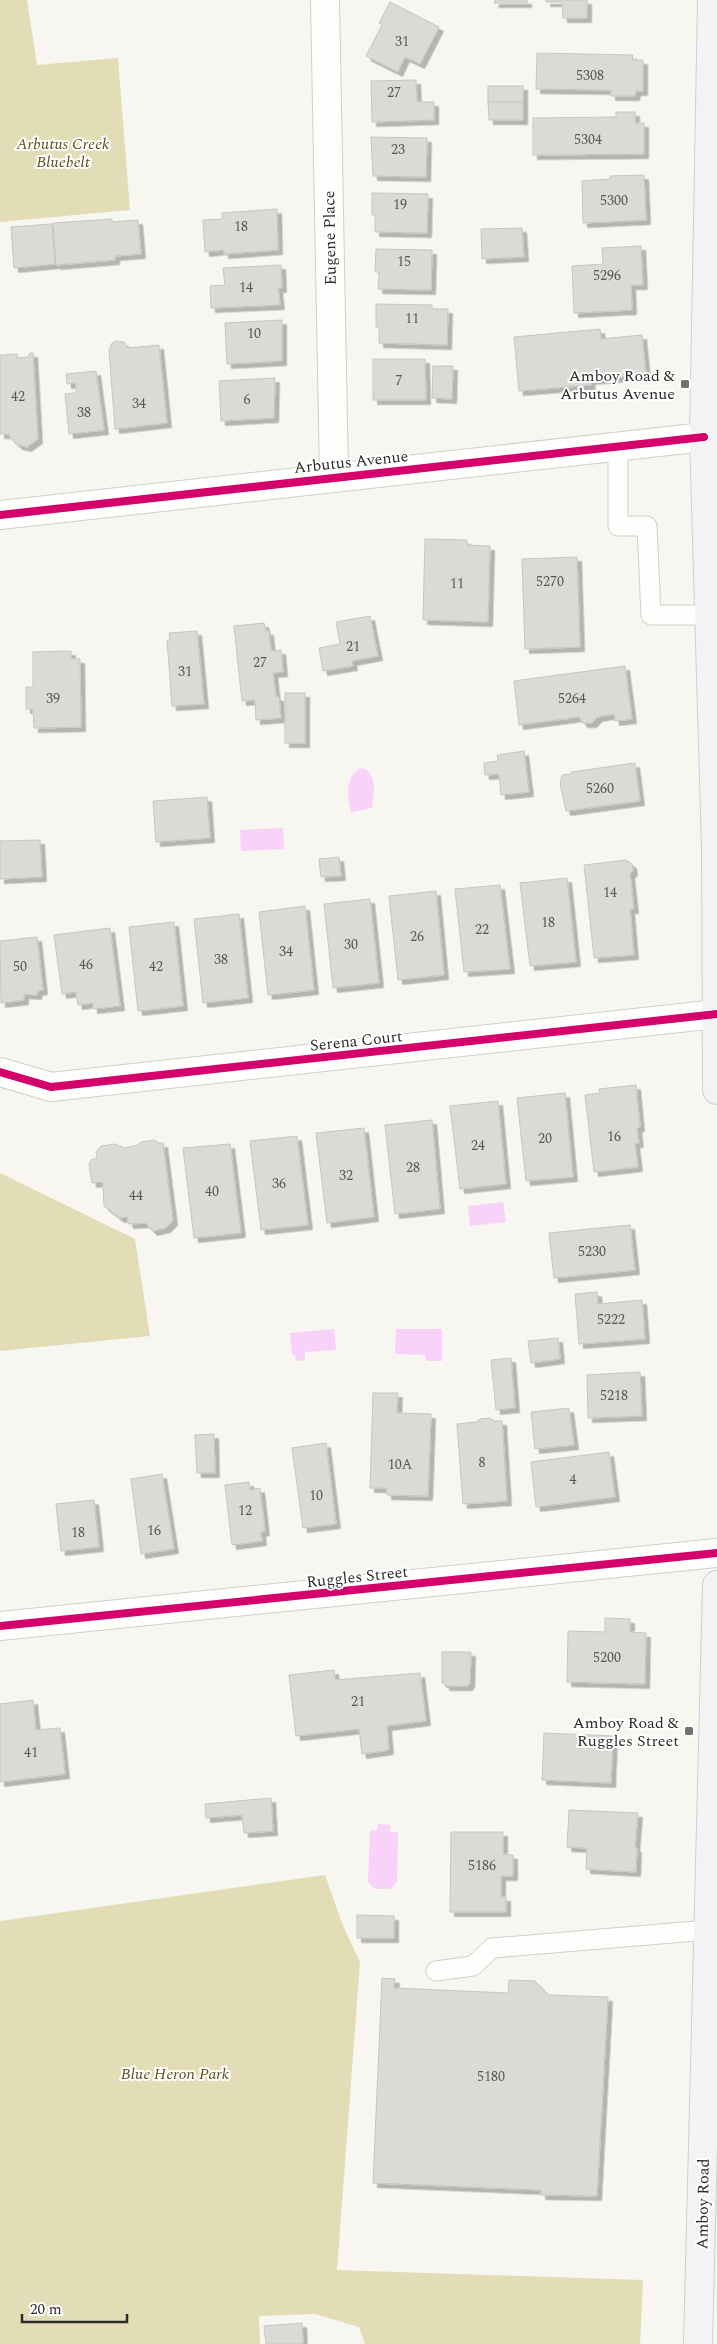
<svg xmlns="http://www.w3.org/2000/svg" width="717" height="2344" font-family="Spectral,serif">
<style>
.green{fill:#e3ddb7}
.water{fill:#f8d2f9}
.building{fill:#dbdad6;stroke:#c6c6c2;filter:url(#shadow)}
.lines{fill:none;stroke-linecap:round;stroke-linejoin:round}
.lane-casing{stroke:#cfcfcb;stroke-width:21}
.street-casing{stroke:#cfcfcb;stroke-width:30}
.secondary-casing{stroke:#cfcfcb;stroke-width:30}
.lane{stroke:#fefefd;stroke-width:19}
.street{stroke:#fefefd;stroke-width:28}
.secondary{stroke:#f4f2f4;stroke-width:28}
.cycleway-casing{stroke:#fff;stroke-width:11}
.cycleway{stroke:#d6006c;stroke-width:8}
.poi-dot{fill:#72726e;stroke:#fff;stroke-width:2}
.labels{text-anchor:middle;stroke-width:4;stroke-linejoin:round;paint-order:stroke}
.number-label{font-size:14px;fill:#575753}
.park-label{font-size:16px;font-style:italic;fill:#5c521a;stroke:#fff}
.street-label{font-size:16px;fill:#2b2b27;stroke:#fff}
.poi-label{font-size:16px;fill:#2b2b27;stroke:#fff;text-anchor:end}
</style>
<defs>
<filter id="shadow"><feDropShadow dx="4.5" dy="4.5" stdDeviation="0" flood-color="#0004"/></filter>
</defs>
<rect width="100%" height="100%" fill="#f7f6f1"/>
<g class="green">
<path d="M0,0H27L37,65L118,58L130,210L0,222Z"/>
<path d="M0,1173L135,1239L150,1336L0,1351Z"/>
<path d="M325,1875L343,1926L360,1962L337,2270L643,2280L640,2344H365L359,2327L315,2314L259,2316L260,2344H0V1921Z"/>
</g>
<g class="water">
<path d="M362,768C379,775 373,793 372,808L351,812C347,797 345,774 362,768Z"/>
<path d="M283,828L284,849L241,851L240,830Z"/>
<path d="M503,1202L506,1222L470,1226L468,1206Z"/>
<path d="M334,1329L336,1350L305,1352V1360L296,1361L295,1355H292L290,1333Z"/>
<path d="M396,1329H442V1361H426L425,1355L395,1354Z"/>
<path d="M378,1824L390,1825L391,1832H398L397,1882L390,1889H375L368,1882L370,1830L377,1831Z"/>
</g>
<g class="building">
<path d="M495,0H527V3H494Z"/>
<path d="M546,0H587V18H563L562,2H546Z"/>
<path d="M390,2L439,27L420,64L405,57L398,72L366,56L382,25L379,23Z"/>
<path d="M537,53L633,55L632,60H643V91H636L635,96H611V90L536,89Z"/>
<path d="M416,80L417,102H434V120L372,122L371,81Z"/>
<rect x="488" y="86" width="35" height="16"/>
<path d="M488,102H523V120H489Z"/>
<path d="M616,112H635V123H644V154L533,155V118L616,117Z"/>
<path d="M371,137L427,138L426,177L373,176Z"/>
<path d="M644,175L646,220L583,223L582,181L610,179V176Z"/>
<path d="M372,193L428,194L427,233L375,232V215H372Z"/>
<path d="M277,209L278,250L224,254V250L205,252L203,220L222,219V213Z"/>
<path d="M112,219V222L138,220L141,254L115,256V260L56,265L53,223Z"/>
<path d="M52,224L55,264L14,268L11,227Z"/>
<path d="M522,228L524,257L482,259L481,229Z"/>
<path d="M641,246L643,285H631L632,310L574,313L572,266L603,264L602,248Z"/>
<path d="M376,249L432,250L431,290L378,289L379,272H375Z"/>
<path d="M281,265L282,288H278L280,305L211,308L210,286L225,285L223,268Z"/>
<path d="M376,304L432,305V309H448L447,345L379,343V327H376Z"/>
<path d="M282,320V361L227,364L225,323Z"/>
<path d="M600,329L601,339L642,335L646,375L590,380L591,385L519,391L514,337Z"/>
<path d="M117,341L124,342L128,348L159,345L167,423L115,429L109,350L112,343Z"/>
<path d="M30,353H33L38,439L27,447L18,445L10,438L9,434H0V355L17,354V358L28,357Z"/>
<path d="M373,359H425L426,400H373Z"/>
<path d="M433,366H453L452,399L432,398Z"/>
<path d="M96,371L104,430L69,434L65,394L76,393V383L67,384L66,374Z"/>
<path d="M275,378L274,418L221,421L219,381Z"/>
<path d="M425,539L467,540V545L490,546L488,622L423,620Z"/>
<path d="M577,557L580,647L525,649L522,559Z"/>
<path d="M370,616L378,656L352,661L353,666L323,671L319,648L340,644L336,622Z"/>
<path d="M264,623L266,631H269L271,651L281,650L283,672L273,673L276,697H279L281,718L256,720L255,700L242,701L234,626Z"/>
<path d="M197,631L204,704L172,706L167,640H170L169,633Z"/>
<path d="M71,651V659H80L81,727L34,728L33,709H26V687H33V652Z"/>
<path d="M625,666L632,719L615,721L614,714L598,717L592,723H583L579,717L519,725L514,681Z"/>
<rect x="285" y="693" width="20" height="50"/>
<path d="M524,751L529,792L501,795L499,774L485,775L484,763L498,761L497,755Z"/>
<path d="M635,763L640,801L566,811L560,784L562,775L571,774V772Z"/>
<path d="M207,797L210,838L156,842L153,801Z"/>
<path d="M40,840L42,877L0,879V841Z"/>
<path d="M339,857L341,876L321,877L319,859Z"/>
<path d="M626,860L632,864L633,871L630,874L634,909H630L634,955L594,958L584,865Z"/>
<path d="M567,878L576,962L530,966L520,883Z"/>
<path d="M500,885L510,969L464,972L455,889Z"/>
<path d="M436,891L444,975L398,980L389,896Z"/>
<path d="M370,899L379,983L333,988L324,904Z"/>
<path d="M305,906L314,990L268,995L259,912Z"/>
<path d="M239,914L248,998L203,1003L194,919Z"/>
<path d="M174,922L183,1006L138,1011L129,927Z"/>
<path d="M110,928L120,1006L93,1009V1003L78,1005L76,992L62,994L54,935Z"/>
<path d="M37,937L43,990L38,991L37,995L24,994V1000L1,1003L0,941Z"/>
<path d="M636,1085L640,1127L637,1128L639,1143H635L638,1167L594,1172L585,1095L600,1093L599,1089Z"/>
<path d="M565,1093L573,1177L526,1181L517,1098Z"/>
<path d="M498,1101L506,1184L460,1189L450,1106Z"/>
<path d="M432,1120L440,1209L395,1214L385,1125Z"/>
<path d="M364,1128L374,1217L327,1223L316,1133Z"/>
<path d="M297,1136L308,1225L261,1230L250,1141Z"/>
<path d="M155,1140L158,1143H163L173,1221L166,1228L153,1231L145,1223L129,1224L127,1217L120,1218L104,1206L103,1184L101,1182L92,1183L89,1164L91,1160L97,1158L96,1152L101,1146L115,1144L124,1148L138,1145L141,1142Z"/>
<path d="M230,1144L241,1233L194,1238L183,1148Z"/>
<path d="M630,1225L635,1270L554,1278L549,1233Z"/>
<path d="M597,1292L598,1304L642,1300L645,1339L579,1344L575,1294Z"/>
<path d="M558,1338L560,1359L531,1363L528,1341Z"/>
<path d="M511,1358L515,1408L496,1410L491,1360Z"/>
<path d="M640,1372L642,1416L588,1418L587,1375Z"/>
<path d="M373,1393H398L397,1413L431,1414L428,1496L387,1495V1488H370Z"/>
<path d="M569,1408L574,1445L535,1449L531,1412Z"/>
<path d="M489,1418L495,1421H502L507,1501L463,1504L457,1424L476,1422L480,1419Z"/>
<path d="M214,1434L215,1473H197L195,1435Z"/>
<path d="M326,1443L336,1524L303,1528L292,1448Z"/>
<path d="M609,1452L615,1497L536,1507L531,1462Z"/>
<path d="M162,1474L174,1549L141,1554L131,1479Z"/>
<path d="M249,1482L250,1490L260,1488L265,1531L261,1532L262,1541L232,1545L225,1485Z"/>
<path d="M94,1500L99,1547L61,1551L56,1504Z"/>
<path d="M605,1618L630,1619V1632L646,1633L645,1684L567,1682L568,1631L605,1632Z"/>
<path d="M442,1652H471L470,1683L468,1686H445V1683H442Z"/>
<path d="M334,1670L335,1680L420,1673L426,1721L387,1726L389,1750L362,1754L359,1729L296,1736L289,1675Z"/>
<path d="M33,1700L36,1730L60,1728L65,1774L0,1782V1704Z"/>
<path d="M544,1733L613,1736L611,1783L542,1780Z"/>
<path d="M271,1798L273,1831L244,1833L242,1815L206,1818L205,1804Z"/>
<path d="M569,1810L638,1813L635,1848H637L636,1872L586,1869L587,1848L567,1847Z"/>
<path d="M451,1832H503V1854L513,1855V1876H501V1897H506V1912H450Z"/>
<path d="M357,1915L394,1916V1938H357Z"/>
<path d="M382,1978L395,1979L394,1988L508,1993L509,1980L535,1981L548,1995L608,1997L597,2196L541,2195V2190L373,2183Z"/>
<path d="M302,2323L303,2344H266L264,2326Z"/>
</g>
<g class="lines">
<defs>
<g id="lane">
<path d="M618,446V526H647L651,615H709"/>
<path d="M436,1971L473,1966L492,1948L708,1930"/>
</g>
<g id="street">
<path d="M325,0L334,476"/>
<path d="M0,515L704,437"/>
<path d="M0,1072L51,1087L717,1014"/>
<path d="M0,1626L717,1553"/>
</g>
<g id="secondary">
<path d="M712,0L704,437L716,848L717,1090"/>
<path d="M698,2344L717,1585"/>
</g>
</defs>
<use href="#lane" class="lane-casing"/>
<use href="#street" class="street-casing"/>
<use href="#secondary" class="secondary-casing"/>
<use href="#lane" class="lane"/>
<use href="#street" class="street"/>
<use href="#secondary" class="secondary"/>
<defs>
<g id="cycleway">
<path d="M0,515L704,437"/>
<path d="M0,1072L51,1087L717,1014"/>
<path d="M0,1626L717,1553"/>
</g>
</defs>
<use href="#cycleway" class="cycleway-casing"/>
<use href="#cycleway" class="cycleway"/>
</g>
<g class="poi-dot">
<rect x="680" y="379" width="10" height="10" rx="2.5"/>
<rect x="684" y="1726" width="10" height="10" rx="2.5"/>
</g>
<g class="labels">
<g class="number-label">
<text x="402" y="46">31</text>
<text x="590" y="80">5308</text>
<text x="394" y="97">27</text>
<text x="588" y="144">5304</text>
<text x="398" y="154">23</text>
<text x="614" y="205">5300</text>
<text x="400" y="209">19</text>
<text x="241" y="231">18</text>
<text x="404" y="266">15</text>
<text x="607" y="280">5296</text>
<text x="246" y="292">14</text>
<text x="412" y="323">11</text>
<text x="254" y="338">10</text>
<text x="399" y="385">7</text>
<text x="18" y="401">42</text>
<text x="247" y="404">6</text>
<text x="139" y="408">34</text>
<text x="84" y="417">38</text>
<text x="550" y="586">5270</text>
<text x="457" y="588">11</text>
<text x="353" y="651">21</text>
<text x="260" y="667">27</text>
<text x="185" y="676">31</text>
<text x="53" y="703">39</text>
<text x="572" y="703">5264</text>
<text x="600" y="793">5260</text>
<text x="610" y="897">14</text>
<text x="548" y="927">18</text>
<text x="482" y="934">22</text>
<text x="417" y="941">26</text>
<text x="351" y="949">30</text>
<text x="286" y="956">34</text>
<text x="221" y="964">38</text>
<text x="86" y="969">46</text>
<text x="20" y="971">50</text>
<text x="156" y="971">42</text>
<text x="614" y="1141">16</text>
<text x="545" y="1143">20</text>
<text x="478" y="1150">24</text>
<text x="413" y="1172">28</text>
<text x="346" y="1180">32</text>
<text x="279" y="1188">36</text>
<text x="212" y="1196">40</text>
<text x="136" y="1200">44</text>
<text x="592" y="1256">5230</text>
<text x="611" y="1324">5222</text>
<text x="614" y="1400">5218</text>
<text x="482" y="1467">8</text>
<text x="400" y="1469">10A</text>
<text x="573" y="1484">4</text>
<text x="316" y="1500">10</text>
<text x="245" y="1515">12</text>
<text x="154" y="1535">16</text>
<text x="78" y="1537">18</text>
<text x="607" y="1662">5200</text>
<text x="358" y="1706">21</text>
<text x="31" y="1757">41</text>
<text x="482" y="1870">5186</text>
<text x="491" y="2081">5180</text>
</g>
<g class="park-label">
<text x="63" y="149">Arbutus Creek<tspan x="63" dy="18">Bluebelt</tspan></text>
<text x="175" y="2079">Blue Heron Park</text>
</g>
<g class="street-label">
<text transform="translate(329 238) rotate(-91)" y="6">Eugene Place</text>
<text transform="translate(351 461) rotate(-6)" y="6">Arbutus Avenue</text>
<text transform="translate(356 1040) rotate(-6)" y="6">Serena Court</text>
<text transform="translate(357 1576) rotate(-6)" y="6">Ruggles Street</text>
<text transform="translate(702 2204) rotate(-89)" y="6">Amboy Road</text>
</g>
<g class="poi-label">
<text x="675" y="381">Amboy Road &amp;<tspan x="675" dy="18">Arbutus Avenue</tspan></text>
<text x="679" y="1728">Amboy Road &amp;<tspan x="679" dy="18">Ruggles Street</tspan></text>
</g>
</g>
<path d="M22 2314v8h105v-8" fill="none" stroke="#2b2b27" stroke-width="2.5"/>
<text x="30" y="2314" font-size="15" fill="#2b2b27" stroke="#ffffff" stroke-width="4" paint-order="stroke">20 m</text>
</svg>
